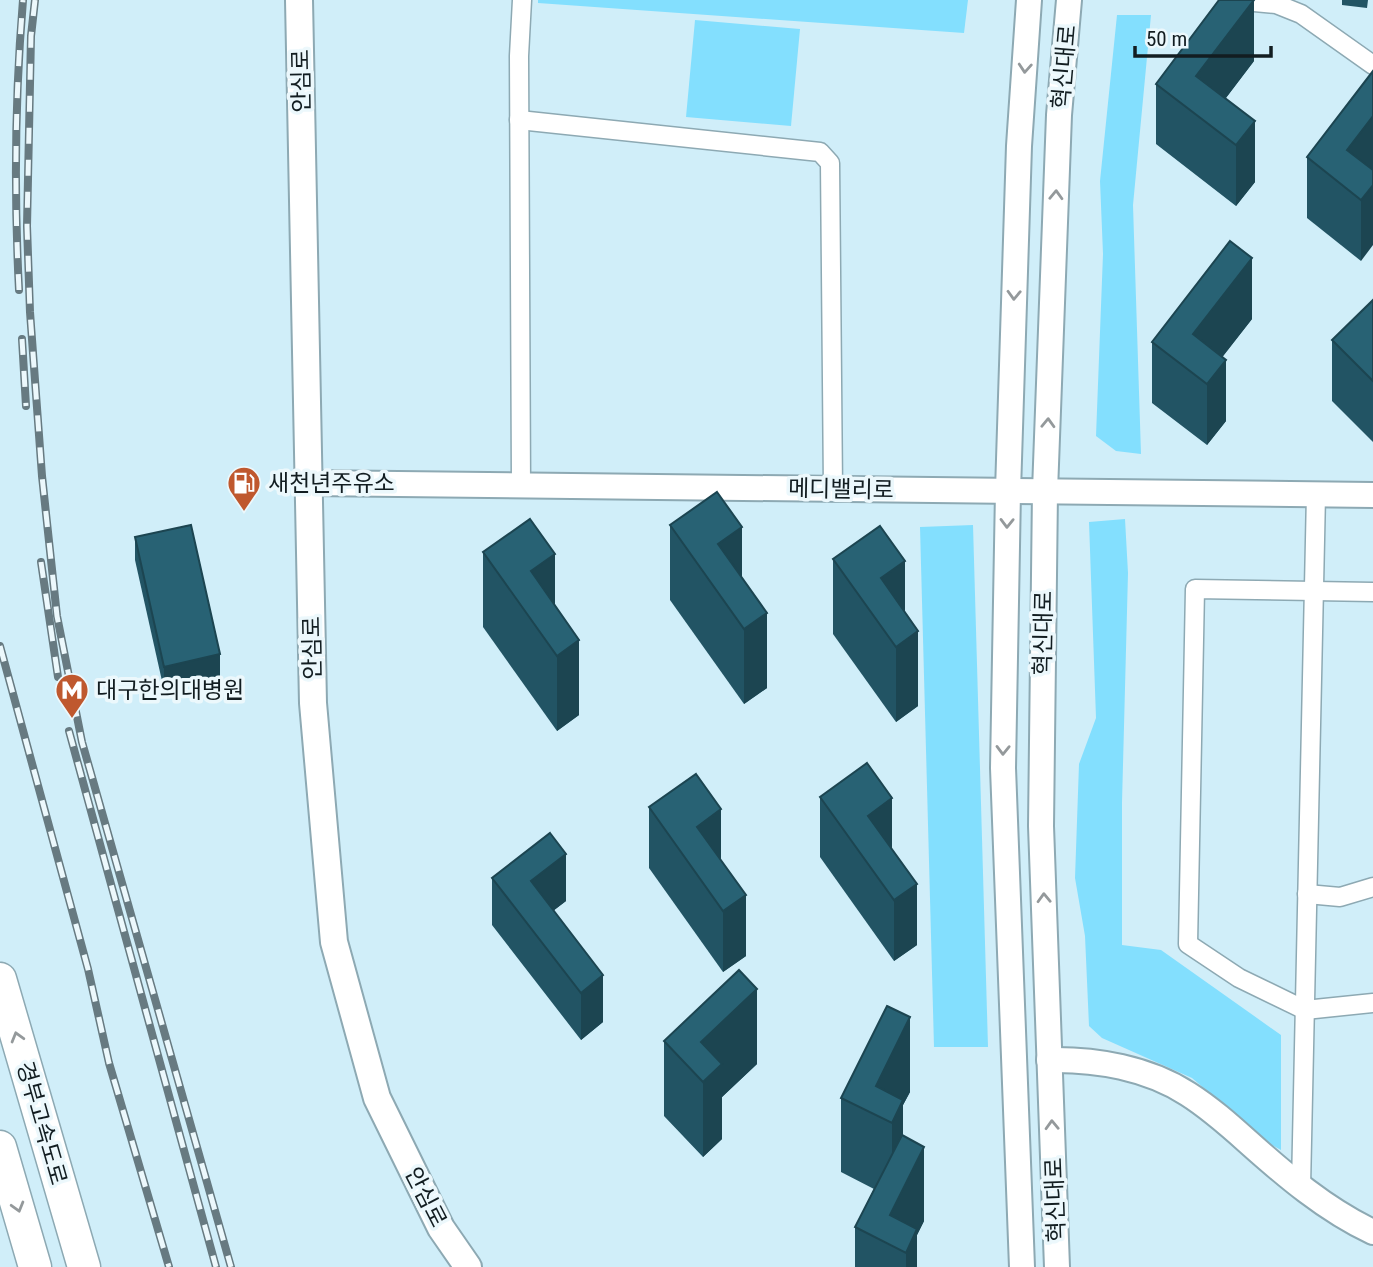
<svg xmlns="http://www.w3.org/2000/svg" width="1373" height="1267" font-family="'Roboto Condensed','Noto Sans KR',sans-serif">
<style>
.park{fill:#83dffe}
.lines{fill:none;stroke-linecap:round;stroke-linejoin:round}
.street-casing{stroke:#8da9b3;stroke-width:21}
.secondary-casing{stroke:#8da9b3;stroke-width:28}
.primary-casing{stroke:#8da9b3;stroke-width:30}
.highway-casing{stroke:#8da9b3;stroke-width:35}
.street{stroke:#fff;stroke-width:18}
.secondary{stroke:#fff;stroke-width:24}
.primary{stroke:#fff;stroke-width:26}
.highway{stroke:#fff;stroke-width:32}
.rail-casing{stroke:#677a81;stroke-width:8}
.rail{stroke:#ecf8fc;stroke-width:5;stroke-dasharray:16;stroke-linecap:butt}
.wall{fill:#225464}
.shaded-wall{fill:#1c4551}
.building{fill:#286274;stroke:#1c4551;stroke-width:2}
.oneway{stroke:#94999b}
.labels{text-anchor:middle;stroke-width:7;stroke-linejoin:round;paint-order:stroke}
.street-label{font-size:23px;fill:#121d21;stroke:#ecf8fc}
.poi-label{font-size:23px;fill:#121d21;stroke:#ecf8fc;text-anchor:start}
</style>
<rect width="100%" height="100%" fill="#d0eef9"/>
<g class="park">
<path d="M538,0H968L964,33L538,3Z"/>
<path d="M1117,15H1151L1133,205L1141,454L1116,451L1096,436L1103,254L1100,181Z"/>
<path d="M695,20L800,29L791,126L686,117Z"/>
<path d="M1125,519L1128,573L1122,803V945L1161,950L1281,1035V1150L1268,1143L1192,1078L1102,1038L1089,1026L1085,936L1075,878L1079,764L1096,718L1089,522Z"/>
<path d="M973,525L988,1047H934L920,527Z"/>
</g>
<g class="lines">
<defs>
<g id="street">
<path d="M1233,0L1276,4L1301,14L1373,65"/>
<path d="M519,120L820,152L830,163L833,489"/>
<path d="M521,485L519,56L522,0"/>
<path d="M1373,592L1195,589L1188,944L1239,978L1305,1010L1373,1003"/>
<path d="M1307,894L1340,897L1373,887"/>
<path d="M1301,1187L1316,494"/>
</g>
<g id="secondary">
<path d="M309,483L1373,495"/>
<path d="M1049,1060C1096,1059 1148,1068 1188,1094C1210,1108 1228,1124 1247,1141C1285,1175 1326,1210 1373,1232"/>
<path d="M1022,1267L1003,768L1008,491L1019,146L1029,0"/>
<path d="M1057,1267L1041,826L1045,491L1059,115L1069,0"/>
</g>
<path id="primary" d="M299,0L313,703L334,942L377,1098L441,1228L468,1267"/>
<g id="highway">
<path d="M0,979L84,1267"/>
<path d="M0,1147L35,1267"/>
</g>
</defs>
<use href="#street" class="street-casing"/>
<use href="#secondary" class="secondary-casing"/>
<use href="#primary" class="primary-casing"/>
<use href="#highway" class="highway-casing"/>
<use href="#street" class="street"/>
<use href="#secondary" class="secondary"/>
<use href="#primary" class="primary"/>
<use href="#highway" class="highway"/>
<defs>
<g id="rail">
<path d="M35,0L31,36L27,226L30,312L42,476L57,616L82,742L231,1267"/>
<path d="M19,290C14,194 15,96 23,0"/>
<path d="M22,339L26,406"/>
<path d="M41,562L58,677"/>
<path d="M0,646L88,969L109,1063L169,1267"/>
<path d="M69,731L216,1267"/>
</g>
</defs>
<use href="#rail" class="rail-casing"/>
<use href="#rail" class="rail"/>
</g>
<g class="wall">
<path d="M1342,0H1368L1367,8L1342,5Z"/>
<path d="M1254,61L1225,99L1255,182L1236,206L1156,144V84Z"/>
<path d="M1373,71L1361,261L1307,218V157Z"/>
<path d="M1373,300V442L1332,401V340Z"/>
<path d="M1252,319L1222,357L1226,421L1207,445L1152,403V342Z"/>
<path d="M670,525L742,578L767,688L744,704L670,600Z"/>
<path d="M135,537L220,677L164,690L135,560Z"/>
<path d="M483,552L555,606L579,715L557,731L483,627Z"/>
<path d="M833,559L905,612L918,706L896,722L833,634Z"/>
<path d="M820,797L892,850L917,945L894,961L820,857Z"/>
<path d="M649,807L721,861L746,956L723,972L649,868Z"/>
<path d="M492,878L566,901L554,910L603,1022L581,1040L492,925Z"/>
<path d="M664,1041L757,1064L722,1097V1139L703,1157L664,1116Z"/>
<path d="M910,1092L903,1105V1136L924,1221L917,1235V1267H855V1227L874,1189L841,1172V1098Z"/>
</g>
<g class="shaded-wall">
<path d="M1254,0V61L1207,123L1196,76Z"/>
<path d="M1373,116V177L1347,150Z"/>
<path d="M1255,121V182L1236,206V145Z"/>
<path d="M1373,185V245L1361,261V200Z"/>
<path d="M1252,258V319L1203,382L1193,334Z"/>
<path d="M1226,360V421L1207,445V384Z"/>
<path d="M742,527V602L718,544Z"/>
<path d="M555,554V629L531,571Z"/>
<path d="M905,561V636L881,578Z"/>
<path d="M767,613V688L744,704V629Z"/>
<path d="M918,631V706L896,722V647Z"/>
<path d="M579,640V715L557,731V656Z"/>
<path d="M220,654V677L164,690V667Z"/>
<path d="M892,798V859L868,816Z"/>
<path d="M721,809V870L697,827Z"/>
<path d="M566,854V901L531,928V881Z"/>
<path d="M917,884V945L894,961V900Z"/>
<path d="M746,895V956L723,972V911Z"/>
<path d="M603,975V1022L581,1040V993Z"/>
<path d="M757,989V1064L722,1097V1139L703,1157V1082L701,1042Z"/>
<path d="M910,1017V1092L903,1105V1175L892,1198V1123L876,1086Z"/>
<path d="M924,1147V1221L917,1235V1267H906V1253L890,1215Z"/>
</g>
<g class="building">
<path d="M1219,0H1254L1196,76L1255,121L1236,145L1156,84Z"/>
<path d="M1373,71V116L1347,150L1373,170V185L1361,200L1307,157Z"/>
<path d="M1230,241L1252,258L1193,334L1226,360L1207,384L1152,342Z"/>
<path d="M1373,300V381L1332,340Z"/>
<path d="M717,492L742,527L718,544L767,613L744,629L670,525Z"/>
<path d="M530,519L555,554L531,571L579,640L557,656L483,552Z"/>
<path d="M191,525L220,654L164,667L135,537Z"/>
<path d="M880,526L905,561L881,578L918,631L896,647L833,559Z"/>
<path d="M867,763L892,798L868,816L917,884L894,900L820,797Z"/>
<path d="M696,774L721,809L697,827L746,895L723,911L649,807Z"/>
<path d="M550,833L566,854L531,881L603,975L581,993L492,878Z"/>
<path d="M739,970L757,989L701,1042L722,1064L703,1082L664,1041Z"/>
<path d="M887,1006L910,1017L876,1086L903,1100L892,1123L841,1098Z"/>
<path d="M902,1135L924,1147L890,1215L917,1229L906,1253L855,1227Z"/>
</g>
<defs><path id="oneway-chevron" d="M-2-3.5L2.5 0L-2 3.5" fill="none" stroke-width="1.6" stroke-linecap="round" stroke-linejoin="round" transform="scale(1.75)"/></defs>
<g class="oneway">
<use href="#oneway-chevron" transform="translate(1025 68) rotate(94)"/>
<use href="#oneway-chevron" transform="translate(1056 195) rotate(-88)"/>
<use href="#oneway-chevron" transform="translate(1014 295) rotate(92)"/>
<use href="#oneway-chevron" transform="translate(1048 423) rotate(-88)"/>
<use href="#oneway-chevron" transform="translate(1007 523) rotate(91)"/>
<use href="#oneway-chevron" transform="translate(1003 750) rotate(91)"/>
<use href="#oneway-chevron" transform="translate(1044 898) rotate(-92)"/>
<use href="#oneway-chevron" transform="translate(17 1037) rotate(-106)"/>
<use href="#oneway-chevron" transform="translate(1052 1125) rotate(-92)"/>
<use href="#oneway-chevron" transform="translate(18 1207) rotate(74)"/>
</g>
<defs>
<symbol id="fuel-pin" viewBox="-11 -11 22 30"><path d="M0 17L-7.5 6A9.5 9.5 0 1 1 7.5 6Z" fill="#bf582e" stroke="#ecf8fc"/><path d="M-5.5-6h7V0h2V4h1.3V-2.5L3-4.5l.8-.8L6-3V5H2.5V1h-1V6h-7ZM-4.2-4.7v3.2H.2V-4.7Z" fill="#fff"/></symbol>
<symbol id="metro-pin" viewBox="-11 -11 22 30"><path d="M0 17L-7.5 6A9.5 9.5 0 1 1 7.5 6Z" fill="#bf582e" stroke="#ecf8fc"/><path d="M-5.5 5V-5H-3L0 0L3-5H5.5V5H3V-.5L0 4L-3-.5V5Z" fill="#fff"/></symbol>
</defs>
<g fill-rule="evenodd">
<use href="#fuel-pin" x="225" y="464" width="38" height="52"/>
<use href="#metro-pin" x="53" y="671" width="38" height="52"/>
</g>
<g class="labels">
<g class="street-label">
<text transform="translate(1064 67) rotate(-85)" y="8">혁신대로</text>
<text transform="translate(301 81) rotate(-91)" y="8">안심로</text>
<text transform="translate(841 489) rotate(1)" y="8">메디밸리로</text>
<text transform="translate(1043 633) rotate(-89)" y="8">혁신대로</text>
<text transform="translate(312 648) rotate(-91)" y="8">안심로</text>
<text transform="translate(42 1123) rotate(74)" y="8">경부고속도로</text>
<text transform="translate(426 1197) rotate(63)" y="8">안심로</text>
<text transform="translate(1055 1200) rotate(-92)" y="8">혁신대로</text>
</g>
<g class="poi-label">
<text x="268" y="491">새천년주유소</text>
<text x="96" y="698">대구한의대병원</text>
</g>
</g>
<path d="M1135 46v10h136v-10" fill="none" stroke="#121d21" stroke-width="3.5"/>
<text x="1146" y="46" font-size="21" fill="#121d21" stroke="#ecf8fc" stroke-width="5" paint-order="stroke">50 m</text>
</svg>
